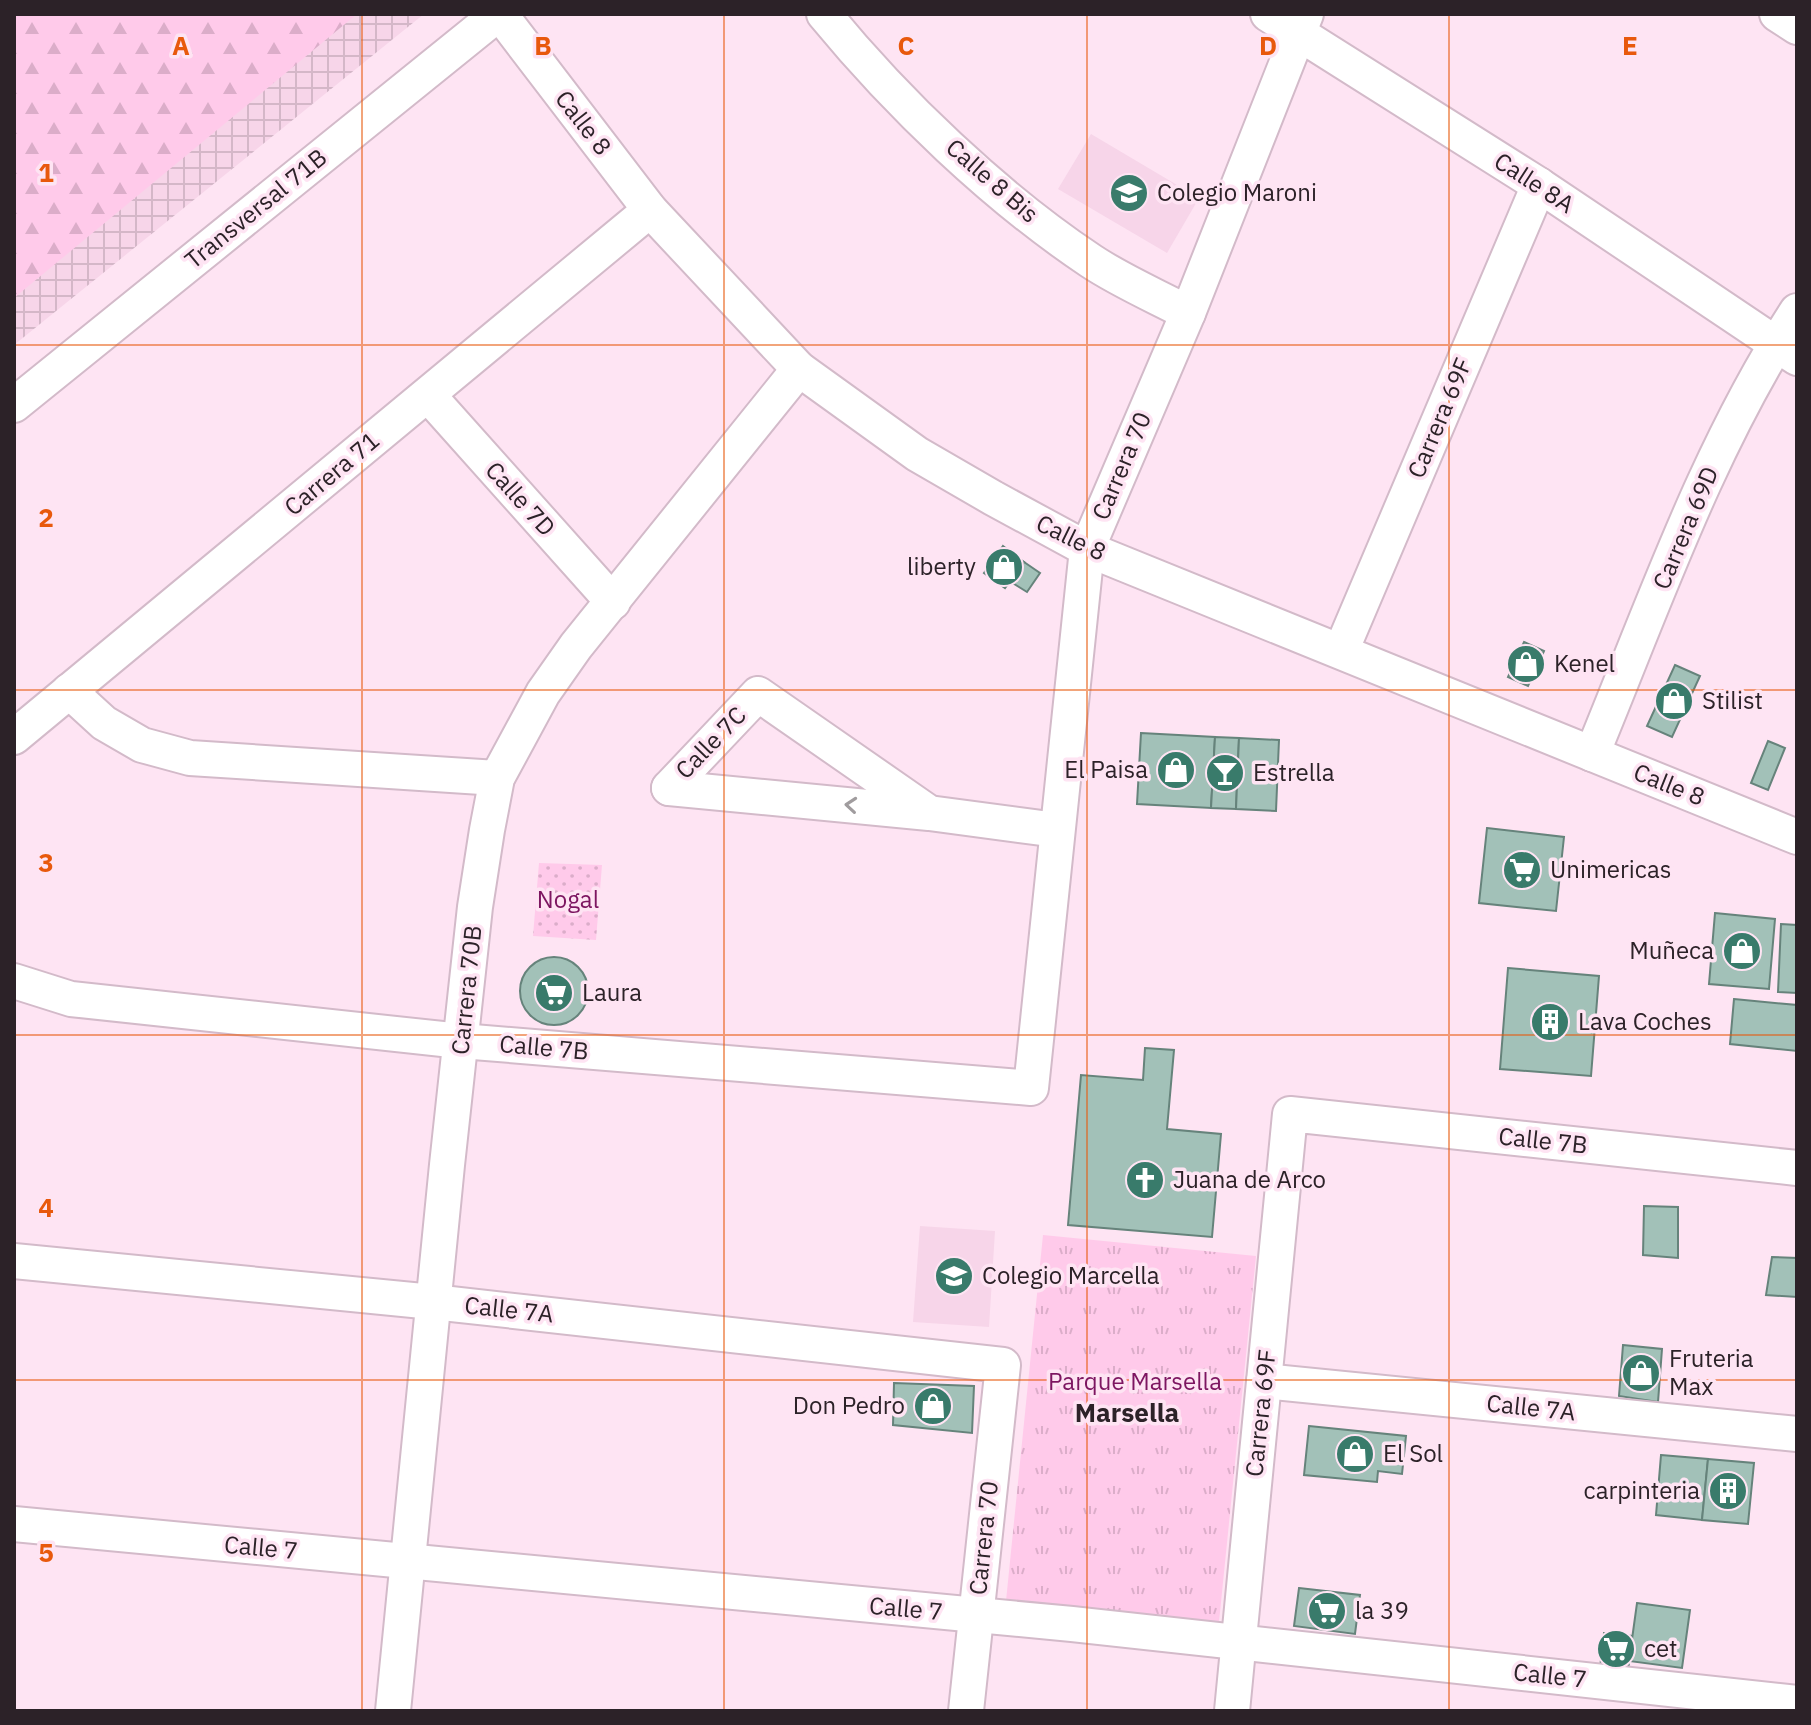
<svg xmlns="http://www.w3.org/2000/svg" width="1811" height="1725" font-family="'IBM Plex Sans',sans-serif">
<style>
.built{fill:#f7d5e9}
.industrial{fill:url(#industrial-grid)}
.forest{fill:url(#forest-firs)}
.park{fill:url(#park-tufts)}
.garden{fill:url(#garden-dots)}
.building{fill:#a2c1b8;stroke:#66837b;stroke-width:2}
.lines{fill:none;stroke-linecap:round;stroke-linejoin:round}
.minor-casing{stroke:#d3bac9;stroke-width:38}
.minor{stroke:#fff;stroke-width:34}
.oneway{stroke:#a09c9e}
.grid{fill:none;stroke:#e8590c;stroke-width:2;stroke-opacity:0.55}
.labels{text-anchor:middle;stroke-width:7;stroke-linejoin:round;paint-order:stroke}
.street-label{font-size:24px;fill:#2c2228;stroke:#fee4f3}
.poi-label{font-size:24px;fill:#2c2228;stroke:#fee4f3;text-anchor:start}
.park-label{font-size:24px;fill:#7d1661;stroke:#fee4f3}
.neighbourhood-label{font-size:26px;font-weight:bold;fill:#2c2228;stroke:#fee4f3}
.grid-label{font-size:26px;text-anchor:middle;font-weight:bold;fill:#e8590c;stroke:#fee4f3;stroke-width:7;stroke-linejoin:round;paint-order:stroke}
</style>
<defs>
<pattern id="industrial-grid" width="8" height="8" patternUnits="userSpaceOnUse" patternTransform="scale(2)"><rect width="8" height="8" fill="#f7d5e9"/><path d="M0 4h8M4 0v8" fill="none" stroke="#d4b7c8"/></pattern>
<pattern id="forest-firs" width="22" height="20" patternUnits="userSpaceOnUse" patternTransform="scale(2)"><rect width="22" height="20" fill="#ffcaea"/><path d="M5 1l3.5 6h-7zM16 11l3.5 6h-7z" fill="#dbadc9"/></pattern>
<pattern id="park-tufts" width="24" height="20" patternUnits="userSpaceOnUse" patternTransform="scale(2)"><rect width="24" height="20" fill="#ffcaea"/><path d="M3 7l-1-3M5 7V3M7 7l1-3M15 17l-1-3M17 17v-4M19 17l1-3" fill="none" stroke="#dbadc9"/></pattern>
<pattern id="garden-dots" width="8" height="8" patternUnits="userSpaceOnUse" patternTransform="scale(2)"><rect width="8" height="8" fill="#ffcaea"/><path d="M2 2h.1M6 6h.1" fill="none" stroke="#dbadc9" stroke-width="1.8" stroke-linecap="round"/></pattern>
</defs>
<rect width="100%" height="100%" fill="#fee4f3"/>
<g class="built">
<path d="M1091,134L1199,198L1167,253L1058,189Z"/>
<path d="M920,1226L995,1231L989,1327L913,1322Z"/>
</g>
<path class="industrial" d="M14,14H424L14,345Z"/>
<path class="forest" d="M14,14H357L14,298Z"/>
<path class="park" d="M1043,1235L1256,1256L1219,1622L1006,1601Z"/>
<path class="garden" d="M539,863L602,865L596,940L533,936Z"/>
<g class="building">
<path d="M1003,546L1024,562L1005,588L984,573Z"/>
<path d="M1024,562L1040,573L1027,592L1011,582Z"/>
<path d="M1524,642L1544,651L1528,686L1508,677Z"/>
<path d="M1675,665L1700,676L1672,737L1647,726Z"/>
<path d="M1141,733L1215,737L1211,808L1137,804Z"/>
<path d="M1215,737L1239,738L1236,809L1211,808Z"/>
<path d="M1239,738L1279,740L1276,811L1236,809Z"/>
<path d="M1768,741L1785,748L1768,790L1751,783Z"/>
<path d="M1487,828L1564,837L1556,911L1479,903Z"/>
<path d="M1715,913L1775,919L1769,989L1709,984Z"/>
<path d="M1781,924L1797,925V993L1778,992Z"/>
<circle cx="554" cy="991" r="34"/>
<path d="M1508,968L1599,976L1591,1076L1500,1069Z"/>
<path d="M1734,999L1797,1005V1051L1730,1044Z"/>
<path d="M1145,1048L1174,1050L1167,1129L1221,1134L1212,1237L1068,1225L1081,1075L1143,1080Z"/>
<path d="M1644,1206L1678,1207V1258L1643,1255Z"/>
<path d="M1772,1257L1797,1258V1297L1766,1295Z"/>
<path d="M1623,1345L1662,1349L1658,1402L1619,1396Z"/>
<path d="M894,1383L974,1386L972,1433L893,1425Z"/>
<path d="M1309,1426L1406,1436L1402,1474L1378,1471L1377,1482L1304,1475Z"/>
<path d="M1661,1455L1708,1459L1702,1520L1656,1515Z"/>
<path d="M1708,1459L1754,1463L1748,1524L1702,1520Z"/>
<path d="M1299,1588L1360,1595L1355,1634L1294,1626Z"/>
<path d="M1637,1603L1690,1610L1682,1668L1629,1661Z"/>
<path d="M1604,1633L1632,1636L1628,1671L1600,1668Z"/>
</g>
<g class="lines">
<defs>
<g id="minor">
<path d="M500,14L650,210L799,369L917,454L993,498L1087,549L1797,837"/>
<path d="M824,14C898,104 995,197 1091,261C1121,281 1156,296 1188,313"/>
<path d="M1268,14L1539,185L1797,358"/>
<path d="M1777,14L1797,27"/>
<path d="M428,395L613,602"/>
<path d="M14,405L498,14"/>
<path d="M1341,651L1539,185"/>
<path d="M69,691L104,723L142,745L190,758L497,778"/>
<path d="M14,737L650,210"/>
<path d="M1592,754C1654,604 1708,447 1797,311"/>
<path d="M669,788L929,813L1057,830"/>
<path d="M669,788L758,694L925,810"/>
<path d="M14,981L71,999L461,1041L1031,1088L1087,549L1188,313L1306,14"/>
<path d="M14,1261L433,1302L1003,1365L966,1711"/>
<path d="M1264,1381L1797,1434"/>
<path d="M14,1524L1072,1624L1797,1703"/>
<path d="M393,1711L447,1165L475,907L487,830L497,778L543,693L576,646L799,369"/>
<path d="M1232,1711L1290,1114L1797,1168"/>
</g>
</defs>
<use href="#minor" class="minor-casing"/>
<use href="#minor" class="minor"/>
</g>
<defs><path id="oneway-chevron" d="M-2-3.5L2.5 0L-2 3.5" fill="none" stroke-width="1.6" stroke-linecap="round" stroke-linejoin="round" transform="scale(2)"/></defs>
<use class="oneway" href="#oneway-chevron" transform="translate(851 805) rotate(-175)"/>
<path class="grid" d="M362,14V1711M724,14V1711M1087,14V1711M1449,14V1711M14,345H1797M14,690H1797M14,1035H1797M14,1380H1797"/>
<defs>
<symbol id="school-disc" viewBox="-11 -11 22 22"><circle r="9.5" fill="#397b6b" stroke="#fee4f3"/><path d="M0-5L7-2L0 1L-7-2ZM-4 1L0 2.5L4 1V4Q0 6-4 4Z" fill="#fff"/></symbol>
<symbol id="shop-disc" viewBox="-11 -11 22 22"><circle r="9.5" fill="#397b6b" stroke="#fee4f3"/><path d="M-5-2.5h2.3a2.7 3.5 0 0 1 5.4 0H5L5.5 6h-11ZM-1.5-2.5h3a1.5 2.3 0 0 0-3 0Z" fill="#fff"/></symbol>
<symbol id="bar-disc" viewBox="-11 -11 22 22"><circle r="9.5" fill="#397b6b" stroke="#fee4f3"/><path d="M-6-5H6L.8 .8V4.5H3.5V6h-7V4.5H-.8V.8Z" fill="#fff"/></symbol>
<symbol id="supermarket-disc" viewBox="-11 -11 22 22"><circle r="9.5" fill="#397b6b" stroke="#fee4f3"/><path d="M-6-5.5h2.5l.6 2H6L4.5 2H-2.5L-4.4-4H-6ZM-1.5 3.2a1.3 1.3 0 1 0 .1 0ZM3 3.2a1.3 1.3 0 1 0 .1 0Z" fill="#fff"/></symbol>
<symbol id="building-disc" viewBox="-11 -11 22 22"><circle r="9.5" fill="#397b6b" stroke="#fee4f3"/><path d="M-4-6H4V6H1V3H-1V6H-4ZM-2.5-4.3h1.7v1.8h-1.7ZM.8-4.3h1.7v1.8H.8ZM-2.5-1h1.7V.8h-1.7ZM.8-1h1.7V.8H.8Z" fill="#fff"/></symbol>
<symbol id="church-disc" viewBox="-11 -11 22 22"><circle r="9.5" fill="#397b6b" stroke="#fee4f3"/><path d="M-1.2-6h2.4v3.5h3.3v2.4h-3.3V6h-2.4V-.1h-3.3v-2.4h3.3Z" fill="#fff"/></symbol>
</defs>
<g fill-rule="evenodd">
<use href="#school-disc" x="1107" y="171" width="44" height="44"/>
<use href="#shop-disc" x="982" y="545" width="44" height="44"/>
<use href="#shop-disc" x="1504" y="642" width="44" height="44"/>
<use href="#shop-disc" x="1652" y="679" width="44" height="44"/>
<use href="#shop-disc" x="1154" y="748" width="44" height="44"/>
<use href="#bar-disc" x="1203" y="751" width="44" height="44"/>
<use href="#supermarket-disc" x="1500" y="848" width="44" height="44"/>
<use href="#shop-disc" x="1720" y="929" width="44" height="44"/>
<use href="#supermarket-disc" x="532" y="971" width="44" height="44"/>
<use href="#building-disc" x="1528" y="1000" width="44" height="44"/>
<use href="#church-disc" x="1123" y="1158" width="44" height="44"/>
<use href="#school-disc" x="932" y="1254" width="44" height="44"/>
<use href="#shop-disc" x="1619" y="1351" width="44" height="44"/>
<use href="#shop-disc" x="911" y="1384" width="44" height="44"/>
<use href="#shop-disc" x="1333" y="1432" width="44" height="44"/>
<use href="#building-disc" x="1706" y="1469" width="44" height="44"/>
<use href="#supermarket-disc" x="1305" y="1589" width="44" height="44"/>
<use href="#supermarket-disc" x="1594" y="1627" width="44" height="44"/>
</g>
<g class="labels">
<g class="street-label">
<text transform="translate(583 123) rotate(52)" y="8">Calle 8</text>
<text transform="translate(992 181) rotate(41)" y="8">Calle 8 Bis</text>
<text transform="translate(1534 183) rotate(33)" y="8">Calle 8A</text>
<text transform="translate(256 209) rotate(-39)" y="8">Transversal 71B</text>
<text transform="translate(1440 418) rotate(-67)" y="8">Carrera 69F</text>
<text transform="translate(1122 466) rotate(-67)" y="8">Carrera 70</text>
<text transform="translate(332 474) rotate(-40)" y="8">Carrera 71</text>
<text transform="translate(520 499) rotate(48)" y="8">Calle 7D</text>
<text transform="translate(1686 528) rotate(-67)" y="8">Carrera 69D</text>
<text transform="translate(1071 538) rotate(26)" y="8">Calle 8</text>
<text transform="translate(711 743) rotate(-46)" y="8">Calle 7C</text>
<text transform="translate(1669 785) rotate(22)" y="8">Calle 8</text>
<text transform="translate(467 990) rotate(-84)" y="8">Carrera 70B</text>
<text transform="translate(544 1048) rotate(5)" y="8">Calle 7B</text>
<text transform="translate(1543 1141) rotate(6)" y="8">Calle 7B</text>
<text transform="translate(509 1310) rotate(6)" y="8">Calle 7A</text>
<text transform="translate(1531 1408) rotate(6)" y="8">Calle 7A</text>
<text transform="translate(1261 1413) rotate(-84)" y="8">Carrera 69F</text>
<text transform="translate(984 1538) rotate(-84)" y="8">Carrera 70</text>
<text transform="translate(261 1548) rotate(5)" y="8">Calle 7</text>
<text transform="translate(906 1609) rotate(5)" y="8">Calle 7</text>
<text transform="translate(1550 1676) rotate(6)" y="8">Calle 7</text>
</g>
<g class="poi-label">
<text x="1157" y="201">Colegio Maroni</text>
<text x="976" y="575" text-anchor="end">liberty</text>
<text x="1554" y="672">Kenel</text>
<text x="1702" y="709">Stilist</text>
<text x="1148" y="778" text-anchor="end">El Paisa</text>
<text x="1253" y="781">Estrella</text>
<text x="1550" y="878">Unimericas</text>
<text x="1714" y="959" text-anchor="end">Muñeca</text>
<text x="582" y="1001">Laura</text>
<text x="1578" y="1030">Lava Coches</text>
<text x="1173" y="1188">Juana de Arco</text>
<text x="982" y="1284">Colegio Marcella</text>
<text x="1669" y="1367">Fruteria<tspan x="1669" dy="28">Max</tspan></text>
<text x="905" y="1414" text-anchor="end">Don Pedro</text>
<text x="1383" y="1462">El Sol</text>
<text x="1700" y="1499" text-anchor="end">carpinteria</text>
<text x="1355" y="1619">la 39</text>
<text x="1644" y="1657">cet</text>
</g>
<g class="park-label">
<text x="568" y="908">Nogal</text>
<text x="1135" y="1390">Parque Marsella</text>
</g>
<g class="neighbourhood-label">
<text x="1127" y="1422">Marsella</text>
</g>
</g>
<g class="grid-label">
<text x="181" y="55">A</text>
<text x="543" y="55">B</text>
<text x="906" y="55">C</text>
<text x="1268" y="55">D</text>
<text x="1630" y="55">E</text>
<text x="46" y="182">1</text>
<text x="46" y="527">2</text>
<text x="46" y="872">3</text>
<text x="46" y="1217">4</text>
<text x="46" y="1562">5</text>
</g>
<rect width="1811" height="1725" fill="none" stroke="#2c2228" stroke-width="32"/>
</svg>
